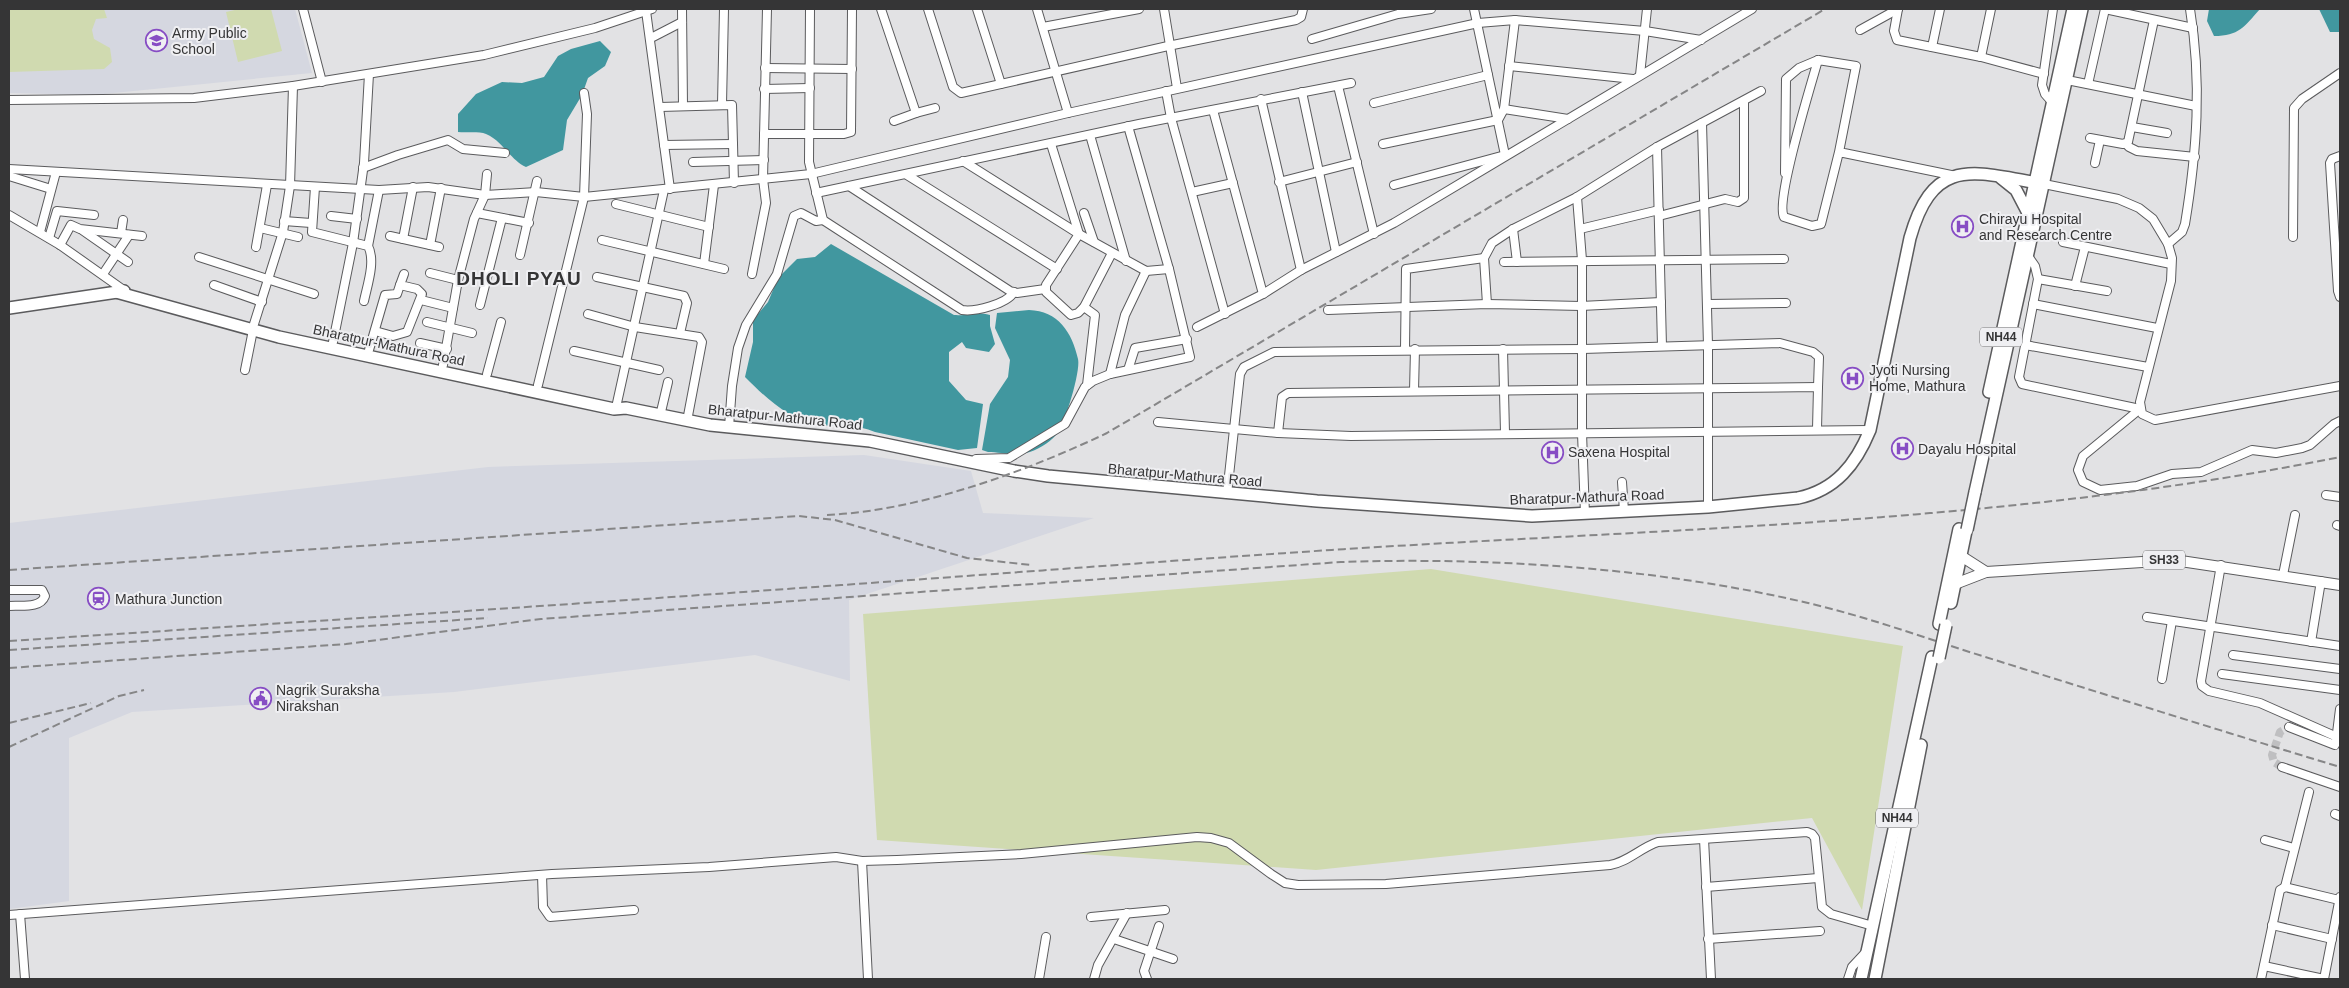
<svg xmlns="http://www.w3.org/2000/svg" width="2349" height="988" font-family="Arial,sans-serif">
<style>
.built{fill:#d5d7e0}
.green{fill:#d0dab0}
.water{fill:#41979f}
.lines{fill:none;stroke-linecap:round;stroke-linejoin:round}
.minor-tunnel{stroke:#bfbfc1;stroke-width:8;stroke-dasharray:8 4;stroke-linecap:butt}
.minor-casing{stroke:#5b5b5d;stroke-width:10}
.major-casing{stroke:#5b5b5d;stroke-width:12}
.highway-casing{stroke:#5b5b5d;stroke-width:14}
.minor{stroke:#fff;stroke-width:8}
.major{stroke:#fff;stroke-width:10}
.highway{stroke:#fff;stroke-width:11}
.rail{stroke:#868687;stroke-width:2;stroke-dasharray:8 4;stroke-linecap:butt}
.highway-bridge-casing{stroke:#5b5b5d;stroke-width:14;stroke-linecap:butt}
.highway-bridge{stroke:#fff;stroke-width:11}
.labels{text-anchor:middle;stroke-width:4;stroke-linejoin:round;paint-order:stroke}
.shield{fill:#efeff2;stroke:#6d6d6e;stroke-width:1}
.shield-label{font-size:12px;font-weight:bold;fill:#353536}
.poi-label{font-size:14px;fill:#353536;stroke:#efeff2;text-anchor:start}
.street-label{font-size:14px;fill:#353536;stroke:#efeff2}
.district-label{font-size:19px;font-weight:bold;letter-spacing:1px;fill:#353536;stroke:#efeff2}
</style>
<rect width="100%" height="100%" fill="#e2e2e4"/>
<g class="built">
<path d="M9,9H295L312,73L94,95L9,93Z"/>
<path d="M864,455L971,471L983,513L1094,518L849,600L850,681L755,655L454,692L132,712L69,738V901L9,909V523L488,467Z"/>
</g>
<g class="green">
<path d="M9,9H104L107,18L96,19L92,30L94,39L110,48L112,62L104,69L9,72Z"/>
<path d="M239,9H271L282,51L238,62L226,12Z"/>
<path d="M1431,569L1903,646L1862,910L1812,818L1316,870L877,840L863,614Z"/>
</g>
<g class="water">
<path d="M2209,9H2260C2244,27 2239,36 2214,36L2207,21Z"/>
<path d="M2319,9H2340V32H2330Z"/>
<path d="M600,41L611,52L605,66L588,78L582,95L567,120L563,150L526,167C510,160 503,141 486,134C479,131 466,133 458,132V114L476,94L502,82L522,83L544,77L558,56L571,49Z"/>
<path d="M831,244L954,315C969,316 975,311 990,315V326L995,344L989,352L966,348L962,342L949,352V381L966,400L983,404L977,448L958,450L875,432C857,424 838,427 818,425C790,421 765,397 745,377L753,342V320L768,302L778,278L797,259L815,257Z"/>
<path d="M1029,310C1058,311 1072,332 1078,359C1081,371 1064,427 1056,435C1049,443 1036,451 1026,453C1015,456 999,452 988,452L982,450L990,404L1008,377L1010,360L995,328L997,313Z"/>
</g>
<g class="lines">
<path class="minor-tunnel" d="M2282,767L2274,762L2272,755L2280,732L2289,727"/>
<defs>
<g id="minor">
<path d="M303,9L322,82"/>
<path d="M682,9L683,106"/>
<path d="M810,9L809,162L823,220L962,310C975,312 1007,304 1014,292"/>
<path d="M881,9L916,113L894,121"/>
<path d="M928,9L953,87L961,93L1168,46L1296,20L1301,17L1303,9"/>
<path d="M977,9L1001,84"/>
<path d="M1037,9L1068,113"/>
<path d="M1164,9L1177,88"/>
<path d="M1898,9L1894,31L1897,40L1981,57L2044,74"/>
<path d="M2105,9L2193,28"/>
<path d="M646,11L670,189"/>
<path d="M1515,20L1645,31L1701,40"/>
<path d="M1043,27L1139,9"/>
<path d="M1860,30L1898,9"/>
<path d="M651,38L682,22"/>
<path d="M1312,39L1398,14L1431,9"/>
<path d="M1932,47L1940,9"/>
<path d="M1981,57L1991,9"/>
<path d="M1509,66L1633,79"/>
<path d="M765,68L852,69"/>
<path d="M1640,75L1647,9"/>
<path d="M2067,80L2196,106"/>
<path d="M2088,84L2105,9"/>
<path d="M1338,86L1374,234"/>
<path d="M764,89L810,88"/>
<path d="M1166,91L1171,118L1225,314"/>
<path d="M1302,92L1336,252"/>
<path d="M1261,99L1301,270"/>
<path d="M9,100L194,98L293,86L484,55L595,28L652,9"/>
<path d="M2052,102L2045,94L2042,85L2053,9"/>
<path d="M1374,103L1488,75"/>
<path d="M722,104L724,9"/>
<path d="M660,107L732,105L734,183"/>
<path d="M1504,109L1568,119"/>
<path d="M1213,110L1263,294"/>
<path d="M916,113L935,108"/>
<path d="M1702,123L1708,345V507"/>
<path d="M2132,127L2167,133"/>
<path d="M764,134H844L851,132L852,9"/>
<path d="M1090,135L1126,261"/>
<path d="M2090,138L2123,144L2128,142L2154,20"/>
<path d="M1051,144L1079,234L1046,285V292L1071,315L1078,313L1084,307L1112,253"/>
<path d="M2126,144L2129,147L2137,151L2195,157"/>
<path d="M664,145L733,144"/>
<path d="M1657,147L1662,346"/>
<path d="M1839,152L1821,224L1812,226L1784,217C1775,201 1811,85 1818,60L1856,66L1839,152L1956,176"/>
<path d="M2340,156L2332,159L2330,163L2338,291L2340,297"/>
<path d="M963,161L1079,234L1146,271L1169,269"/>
<path d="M693,162L764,160"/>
<path d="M2095,163L2100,140"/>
<path d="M363,168L398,155L448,140L463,149L505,153"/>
<path d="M9,169L379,190L428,187L485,195L536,192L584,197L811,174L1068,113L1478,23L1515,20L1504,109L1498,120L1383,144"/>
<path d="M1785,173L1786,79L1799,68L1818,60"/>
<path d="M907,175L1057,269"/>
<path d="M9,176L51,189"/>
<path d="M1279,182L1357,162"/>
<path d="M2044,184L2118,199L2139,208L2153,219L2168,244L2172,258L2171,281L2140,402L2142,414L2155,420L2340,386"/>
<path d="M1394,185L1505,155L1474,9"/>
<path d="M849,186L1010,291L1017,293L1045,289"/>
<path d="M315,187L312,232L368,246C376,261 367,286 364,301"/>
<path d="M1192,192L1233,183"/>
<path d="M816,193L1139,124L1351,83"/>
<path d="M1577,197L1582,260V433L1585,514"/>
<path d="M616,204L709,227"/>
<path d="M477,213L529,223"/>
<path d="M1084,213L1094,242"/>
<path d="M9,215L60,245L125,291"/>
<path d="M331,216L357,219"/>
<path d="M1659,216L1725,199L1738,202L1744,198V101"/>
<path d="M284,221L311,223"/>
<path d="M260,228L298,237"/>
<path d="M1513,229L1517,262"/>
<path d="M1580,229L1659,210"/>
<path d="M82,230L128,262"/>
<path d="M40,232L56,172"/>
<path d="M121,233L123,220"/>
<path d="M390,236L439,247"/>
<path d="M2293,237L2294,108L2302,99L2340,73"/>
<path d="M49,238L57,211L94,215"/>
<path d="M403,239L413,187"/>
<path d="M602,240L724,269"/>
<path d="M2063,242L2171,264"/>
<path d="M2168,244L2182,232L2185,224C2197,151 2202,82 2190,9"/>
<path d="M60,245L71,225L80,229L142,236"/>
<path d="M430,245L441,188"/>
<path d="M368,246L379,190"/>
<path d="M256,247L267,185"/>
<path d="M520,255L537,181"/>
<path d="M2028,256L2035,266L2038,279L2019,377L2022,384L2140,409"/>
<path d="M199,257L314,294"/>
<path d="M1504,262L1784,259"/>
<path d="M704,264L714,185"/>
<path d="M430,273L458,280"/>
<path d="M103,274L129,235"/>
<path d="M752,274L766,203L763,179L767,9"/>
<path d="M597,277L684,296L687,303L680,333"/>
<path d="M2038,279L2107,291"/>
<path d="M214,285L262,302"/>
<path d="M2075,286L2085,247"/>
<path d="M421,300L453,308"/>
<path d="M1487,304L1484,258L1492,243L1513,229L1577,197L1657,147L1761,91"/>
<path d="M1708,304L1786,303"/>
<path d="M2033,304L2157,328"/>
<path d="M480,305L502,218"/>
<path d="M1084,307L1095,315L1087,385"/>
<path d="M1328,310L1487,304L1581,306L1661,302"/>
<path d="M588,314L635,327L699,337L702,342L687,421"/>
<path d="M427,322L472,333"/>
<path d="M254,324L283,232L290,186L293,86"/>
<path d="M1197,327L1263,294L1301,270L1394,223L1752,9"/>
<path d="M375,331L393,336L407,332L422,294L417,289L400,285L404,274"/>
<path d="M333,342L353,243L364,163L369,74"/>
<path d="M420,343L447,349"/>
<path d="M2025,345L2148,367"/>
<path d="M1405,349L1406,269L1484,258"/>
<path d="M1503,349L1505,433"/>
<path d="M369,350L385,295L397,294L400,285"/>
<path d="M574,351L659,370"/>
<path d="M443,365L458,280L474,219L485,195L487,174"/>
<path d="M245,370L253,330"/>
<path d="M1128,370L1135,348L1187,339"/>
<path d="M487,374L501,322"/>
<path d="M1110,374L1125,315L1146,271"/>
<path d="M538,385L584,197L587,114L584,93"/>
<path d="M1414,391L1415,349"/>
<path d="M617,403L664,190"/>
<path d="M2140,409L2083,456L2078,470L2083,482L2100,490L2137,486L2172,474L2201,472L2252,450L2276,453L2302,448L2310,445L2334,424L2340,421"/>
<path d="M660,416L668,382"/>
<path d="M1158,422L1278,433L1351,436L1870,430"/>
<path d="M729,427L732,386L738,348L746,325L777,274L794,216L801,213L816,221L823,220"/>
<path d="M1278,433L1282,397L1288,393L1818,387L1817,429"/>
<path d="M976,459L1009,458L1065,424L1085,387L1093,381L1110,374L1190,357L1169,269L1128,126"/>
<path d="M1622,482L1624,511"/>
<path d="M1227,494L1240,374L1244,367L1274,352L1583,349L1780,343L1813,352L1819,357L1818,387"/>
<path d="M2326,495L2340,497"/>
<path d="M2337,525L2340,526"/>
<path d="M2221,565L2201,681L2202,686L2209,691L2260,703L2337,737"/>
<path d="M2283,575L2295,515"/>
<path d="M9,590H42L45,596C40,609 21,605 9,606"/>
<path d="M2147,617L2340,646"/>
<path d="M2311,642L2321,581"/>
<path d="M2233,655L2340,669"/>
<path d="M2222,674L2340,690"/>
<path d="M2162,679L2172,621"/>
<path d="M2289,727L2335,745"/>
<path d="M2336,741L2340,709"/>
<path d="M2282,767L2340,787"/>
<path d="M2309,792L2285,887L2339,900"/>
<path d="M2335,814L2340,816"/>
<path d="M1704,839L1711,979"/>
<path d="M2265,840L2294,848"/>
<path d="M862,861L868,979"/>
<path d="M542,875L543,907L550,917L634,910"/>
<path d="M1706,887L1818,878"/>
<path d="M20,914L25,979"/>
<path d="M9,915L552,874L709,867L836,857L862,861L897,860L1021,854L1197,837L1211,838L1229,843L1271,874L1285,883L1298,885L1386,884L1610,865C1628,862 1640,848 1658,842L1807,832L1812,834L1815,838L1822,907L1831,914L1873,926"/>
<path d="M1091,917L1165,910"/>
<path d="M2272,925L2332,939"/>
<path d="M1114,939L1173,959"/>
<path d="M1708,939L1820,931"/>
<path d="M2264,966L2324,979"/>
<path d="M1039,979L1046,937"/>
<path d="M1094,979L1098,965L1127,913"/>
<path d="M1147,979L1144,971L1159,926"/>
<path d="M1848,979L1852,967L1866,952"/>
<path d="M2261,979L2280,890L2285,887"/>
<path d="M2324,979L2340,897"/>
</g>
<g id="major">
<path d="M1961,556L1986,572"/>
<path d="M1955,584L1986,572L2174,560L2340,585"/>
</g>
<g id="highway">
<path d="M2001,178L2016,190L2028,213"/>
<path d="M116,292L279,337L614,409L626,408L710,425L870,441L1014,471L1048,476L1317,501L1532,516L1708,507L1798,498C1836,490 1856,464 1870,430L1910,238C1934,153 1976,173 2044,184"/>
<path d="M9,308L124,291"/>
<path d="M1989,392L2073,9"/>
<path d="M1975,492L2082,9"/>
<path d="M1951,603L1966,531"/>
<path d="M1939,624L1959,529"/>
<path d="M1861,979L1932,657"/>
<path d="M1875,979L1921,745"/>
</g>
</defs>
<use href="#minor" class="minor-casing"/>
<use href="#major" class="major-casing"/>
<use href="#highway" class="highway-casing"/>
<use href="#minor" class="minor"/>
<use href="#major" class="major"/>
<use href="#highway" class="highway"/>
<g class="rail">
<path d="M827,515C918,511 1025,472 1107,433L1825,9"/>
<path d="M9,570L799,516L835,520L967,558L1031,565"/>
<path d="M9,641C286,623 564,605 842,585C1010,573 1178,560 1346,549C1678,528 2013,523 2340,457"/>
<path d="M9,650L488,618"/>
<path d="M9,668L346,644L541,619L1341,562C1494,557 1659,568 1808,603C1872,618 1933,641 1995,660C2110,696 2225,732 2340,767"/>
<path d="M9,723L91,703"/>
<path d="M9,747L119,696L144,690"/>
</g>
<defs>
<g id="highway-bridge">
<path d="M1967,530L1975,492"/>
<path d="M1939,658L1946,625"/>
</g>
</defs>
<use href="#highway-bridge" class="highway-bridge-casing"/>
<use href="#highway-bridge" class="highway-bridge"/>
</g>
<defs>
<symbol id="school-ring" viewBox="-11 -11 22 22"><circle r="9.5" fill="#efeff2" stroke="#874dc4" stroke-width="1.5"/><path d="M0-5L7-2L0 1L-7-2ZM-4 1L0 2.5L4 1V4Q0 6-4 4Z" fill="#874dc4"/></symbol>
<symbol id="hospital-ring" viewBox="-11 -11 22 22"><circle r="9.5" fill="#efeff2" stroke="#874dc4" stroke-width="1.5"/><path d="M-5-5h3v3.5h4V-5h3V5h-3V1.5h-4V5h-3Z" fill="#874dc4"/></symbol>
<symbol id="station-ring" viewBox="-11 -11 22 22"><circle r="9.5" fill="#efeff2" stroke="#874dc4" stroke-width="1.5"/><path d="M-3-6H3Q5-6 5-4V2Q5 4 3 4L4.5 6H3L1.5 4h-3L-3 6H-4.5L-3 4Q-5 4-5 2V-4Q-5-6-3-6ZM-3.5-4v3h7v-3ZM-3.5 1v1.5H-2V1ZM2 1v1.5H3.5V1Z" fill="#874dc4"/></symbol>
<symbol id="civic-ring" viewBox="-11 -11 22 22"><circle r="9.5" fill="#efeff2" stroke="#874dc4" stroke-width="1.5"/><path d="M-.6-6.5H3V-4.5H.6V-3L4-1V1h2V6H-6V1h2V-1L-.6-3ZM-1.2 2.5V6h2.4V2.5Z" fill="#874dc4"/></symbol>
</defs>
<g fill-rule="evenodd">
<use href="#school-ring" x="144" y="28" width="25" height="25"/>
<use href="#hospital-ring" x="1950" y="214" width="25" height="25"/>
<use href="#hospital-ring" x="1840" y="366" width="25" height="25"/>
<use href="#hospital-ring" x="1890" y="436" width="25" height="25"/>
<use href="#hospital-ring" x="1540" y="440" width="25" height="25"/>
<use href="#station-ring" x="86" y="586" width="25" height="25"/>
<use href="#civic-ring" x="248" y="686" width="25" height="25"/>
</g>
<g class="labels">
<g class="shield">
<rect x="1980" y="327.5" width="42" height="19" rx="4"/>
<rect x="2143" y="550.5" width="42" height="19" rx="4"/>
<rect x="1876" y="808.5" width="42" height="19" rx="4"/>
</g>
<g class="shield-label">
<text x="2001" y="341">NH44</text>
<text x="2164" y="564">SH33</text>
<text x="1897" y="822">NH44</text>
</g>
<g class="poi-label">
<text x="172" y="38">Army Public<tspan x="172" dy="16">School</tspan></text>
<text x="1979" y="224">Chirayu Hospital<tspan x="1979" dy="16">and Research Centre</tspan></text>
<text x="1869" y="375">Jyoti Nursing<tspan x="1869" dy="16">Home, Mathura</tspan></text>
<text x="1918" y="454">Dayalu Hospital</text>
<text x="1568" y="457">Saxena Hospital</text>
<text x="115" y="604">Mathura Junction</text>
<text x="276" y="695">Nagrik Suraksha<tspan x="276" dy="16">Nirakshan</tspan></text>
</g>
<g class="street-label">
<text transform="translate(389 345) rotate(12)" y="5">Bharatpur-Mathura Road</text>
<text transform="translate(785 417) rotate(6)" y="5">Bharatpur-Mathura Road</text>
<text transform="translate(1185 475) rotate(5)" y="5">Bharatpur-Mathura Road</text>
<text transform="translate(1587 497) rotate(-2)" y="5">Bharatpur-Mathura Road</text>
</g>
<g class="district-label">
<text x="519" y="285">DHOLI PYAU</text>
</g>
</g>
<rect width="2349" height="988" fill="none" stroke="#353536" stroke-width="20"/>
</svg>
